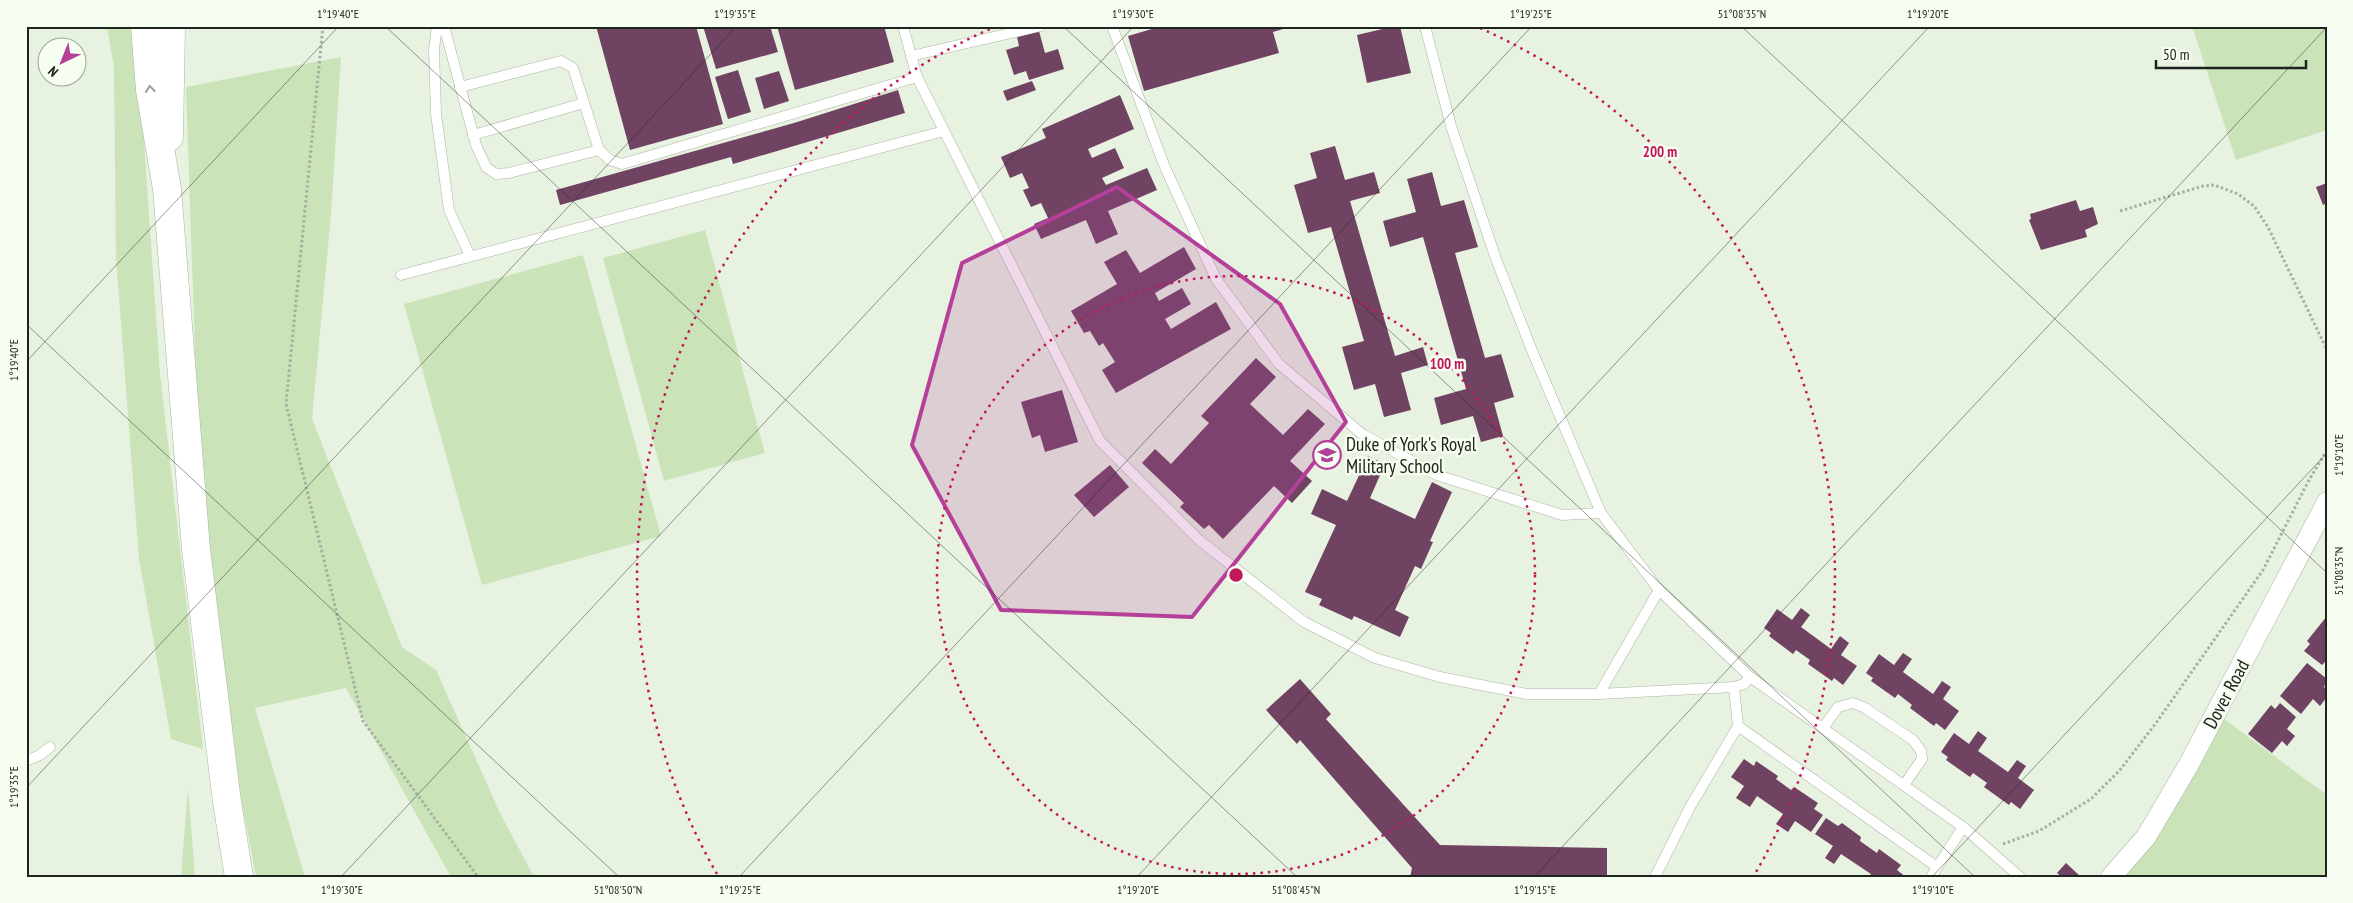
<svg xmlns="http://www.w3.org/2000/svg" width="2353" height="903" font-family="'PT Sans Narrow',sans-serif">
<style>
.green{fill:#cae3b9}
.building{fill:#704363}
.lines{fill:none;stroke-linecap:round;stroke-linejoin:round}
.service-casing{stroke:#abb5a4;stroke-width:11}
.minor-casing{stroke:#abb5a4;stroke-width:21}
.trunk-casing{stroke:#abb5a4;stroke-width:29}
.path{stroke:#a7afa1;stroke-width:3;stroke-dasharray:2.5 2.5;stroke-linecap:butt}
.service{stroke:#fff;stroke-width:10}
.minor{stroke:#fff;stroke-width:20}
.trunk{stroke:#fff;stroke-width:28}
.oneway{stroke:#9b9c9a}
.marked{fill:#b44099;fill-opacity:0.2;stroke:#b44099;stroke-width:4;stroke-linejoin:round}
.ticks{fill:none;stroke:#20241e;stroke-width:1;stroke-opacity:0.45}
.ring{fill:none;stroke:#c2185b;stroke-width:2.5;stroke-dasharray:2.5 5}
.labels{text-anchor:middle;stroke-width:5;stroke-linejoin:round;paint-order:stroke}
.poi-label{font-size:19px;fill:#20241e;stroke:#f6fef1;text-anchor:start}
.street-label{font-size:19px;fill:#20241e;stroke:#f6fef1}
.centre{fill:#c2185b;stroke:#f6fef1;stroke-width:2.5}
.ring-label{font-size:15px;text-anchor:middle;font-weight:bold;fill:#c2185b;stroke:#f6fef1;stroke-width:5;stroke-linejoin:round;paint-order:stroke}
.neatline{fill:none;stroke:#20241e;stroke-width:2}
.ticks-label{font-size:12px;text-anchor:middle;fill:#20241e}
</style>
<rect width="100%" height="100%" fill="#e8f2e1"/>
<g class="green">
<path d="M107,26H136L160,374L203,749L171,739L139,559L116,258L114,68Z"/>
<path d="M2192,26H2327V130L2236,160Z"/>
<path d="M341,57L331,214L312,419L402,647L436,670L500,813L534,877H451L346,688L255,708L305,877H256L227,723L199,468L186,87Z"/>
<path d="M705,230L765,453L664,481L603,258Z"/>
<path d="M583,255L661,536L482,585L404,304Z"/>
<path d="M2224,719L2327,795V877H2121Z"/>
<path d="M188,788L195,877H181Z"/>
</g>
<g class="building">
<path d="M596,26H696L723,124L630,150Z"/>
<path d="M703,26H770L778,52L716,69Z"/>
<path d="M777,26H884L894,62L795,90Z"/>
<path d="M1162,26H1282L1283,29L1273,32L1279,53L1144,91L1128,36Z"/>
<path d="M1395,26H1400L1411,73L1367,83L1357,35Z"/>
<path d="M1039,31L1045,53L1058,49L1064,69L1029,80L1026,71L1014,75L1006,50L1019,46L1017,37Z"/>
<path d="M738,70L751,112L728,119L715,77Z"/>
<path d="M779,71L789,101L764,109L755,78Z"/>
<path d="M1032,81L1036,90L1007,101L1003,91Z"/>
<path d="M898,90L905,113L733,164L731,157L560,205L556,190L794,123Z"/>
<path d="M1120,95L1134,129L1088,149L1092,158L1115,148L1124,168L1102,178L1106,185L1147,168L1157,190L1108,211L1118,234L1096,244L1086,220L1041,239L1034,224L1048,218L1041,203L1031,207L1023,190L1029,188L1022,173L1010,178L1001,157L1046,138L1042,129Z"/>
<path d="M1335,146L1345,180L1374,172L1380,193L1350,201L1395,356L1423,347L1428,365L1401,373L1411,410L1384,417L1375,384L1354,390L1342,347L1364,341L1331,227L1308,233L1294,185L1317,178L1310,153Z"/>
<path d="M1432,172L1441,206L1464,200L1478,247L1455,253L1485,358L1501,354L1514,397L1494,403L1503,436L1481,442L1473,416L1441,425L1434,398L1466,389L1423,237L1390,247L1383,221L1416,212L1407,179Z"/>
<path d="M2327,183V203L2323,205L2316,187Z"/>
<path d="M2076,200L2080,211L2093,207L2098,224L2085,230L2087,237L2041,250L2029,220L2031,219L2030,214Z"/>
<path d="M1184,247L1196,269L1155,293L1159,301L1182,288L1191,304L1165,319L1171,329L1216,302L1231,329L1116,393L1102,370L1115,362L1103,343L1099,346L1090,331L1084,333L1071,311L1117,284L1104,262L1126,250L1140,273Z"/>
<path d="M1256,358L1276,377L1250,404L1283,435L1308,409L1325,424L1290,461L1312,481L1292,503L1274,486L1223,539L1209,525L1204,529L1180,507L1184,503L1142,463L1155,449L1171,464L1209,423L1201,416Z"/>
<path d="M1062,390L1078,442L1045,452L1040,435L1032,438L1021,402Z"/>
<path d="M1368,456L1385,464L1370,498L1415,519L1432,482L1452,492L1430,541L1433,542L1421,569L1415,566L1395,610L1409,617L1400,637L1354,616L1352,620L1319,605L1322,599L1305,592L1336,525L1311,514L1322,489L1347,501Z"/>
<path d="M1110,465L1129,487L1094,517L1074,495Z"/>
<path d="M1801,608L1810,615L1801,627L1831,649L1840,636L1849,643L1841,655L1857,666L1843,685L1834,678L1832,681L1808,664L1810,660L1796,650L1793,654L1769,636L1771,633L1764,628L1777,609L1792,620Z"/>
<path d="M2327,616V660L2322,665L2304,651L2310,644L2307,641Z"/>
<path d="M1903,653L1912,659L1903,672L1933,694L1942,681L1951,687L1943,699L1959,711L1945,730L1936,723L1934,726L1910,708L1912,705L1898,694L1895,698L1871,681L1873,678L1866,673L1879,654L1894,665Z"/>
<path d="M2307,663L2327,679L2324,687L2327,690V697L2320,706L2313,699L2301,714L2280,696Z"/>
<path d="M1300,679L1331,714L1326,719L1440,845L1607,848V877H1410L1412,868L1300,740L1297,744L1266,710Z"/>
<path d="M2280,703L2296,717L2287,729L2295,736L2287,746L2282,741L2272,753L2248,734L2271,705L2275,709Z"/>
<path d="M1978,731L1987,738L1978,751L2008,772L2017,760L2026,766L2018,778L2034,790L2020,809L2011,802L2009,805L1984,787L1987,783L1973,773L1970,777L1946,760L1948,757L1941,752L1954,733L1969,744Z"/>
<path d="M1744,759L1754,766L1756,761L1778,776L1776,779L1791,790L1794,787L1818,803L1814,809L1823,815L1811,832L1795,821L1788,832L1776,824L1783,814L1757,796L1750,807L1736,798L1744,786L1731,777Z"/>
<path d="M1826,818L1838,826L1842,823L1861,837L1860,841L1877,853L1879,849L1901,865L1897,870L1906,877H1869L1871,874L1841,854L1834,864L1825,858L1833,846L1815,834Z"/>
<path d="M2066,863L2081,877H2062L2057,873Z"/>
</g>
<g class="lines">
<defs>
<g id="service">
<path d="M437,26L434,49L436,114L449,210L470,256"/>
<path d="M444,26L476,145L486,167L496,174L509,173L599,150L610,160L622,164L917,77"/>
<path d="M903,26L917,77L1100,441L1199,540L1304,622L1375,658L1440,677L1527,694H1599L1734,687L1744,684L1750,677"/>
<path d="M1112,26L1164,165L1216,279L1279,364L1362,434L1437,475L1562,515L1601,513"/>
<path d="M1425,26L1451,126L1496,259L1533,353L1601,513L1659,590L1750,677L1963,827L2020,877"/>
<path d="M911,56L1041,26"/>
<path d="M460,87L561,61L573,68L599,150"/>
<path d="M473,135L584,103"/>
<path d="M401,275L944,131"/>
<path d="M1734,687L1738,726L1937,867"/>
<path d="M1599,694L1659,590"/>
<path d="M1823,728L1838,707L1853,703L1865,708L1913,740L1921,751L1922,759L1904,785"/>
<path d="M26,761L40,755L50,747"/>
<path d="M1655,877L1690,807L1738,726"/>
<path d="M1931,877L1963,827"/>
</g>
<path id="minor" d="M2111,877L2146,837L2188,766L2327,502"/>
<g id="trunk">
<path d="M145,26L150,90L167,189L196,549L227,802L239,877"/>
<path d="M169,137L171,26"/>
</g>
</defs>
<use href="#service" class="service-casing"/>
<use href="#minor" class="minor-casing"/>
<use href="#trunk" class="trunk-casing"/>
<g class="path">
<path d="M323,26L286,404L363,721L478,877"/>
<path d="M2120,211L2203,186L2214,185L2238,194L2254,206L2268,227L2327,350"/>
<path d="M2003,844L2039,831L2091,799L2120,770L2156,723L2263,570L2309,480L2327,450"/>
</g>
<use href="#service" class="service"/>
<use href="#minor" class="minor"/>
<use href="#trunk" class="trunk"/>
</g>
<defs><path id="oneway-chevron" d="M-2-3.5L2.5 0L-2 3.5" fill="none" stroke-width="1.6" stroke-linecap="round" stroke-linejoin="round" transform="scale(1.25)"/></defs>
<use class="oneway" href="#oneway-chevron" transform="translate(150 89) rotate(-97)"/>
<path class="marked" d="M1117,187L1280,304L1346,422L1192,617L1001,610L912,445L962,263Z"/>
<path class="ticks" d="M385,26L1297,877M1063,26L1975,877M1741,26L2327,573M26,324L619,877M26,362L339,26M26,788L737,26M341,877L1134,26M739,877L1532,26M1137,877L1930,26M1534,877L2327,27M1932,877L2327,453"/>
<g class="ring">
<circle cx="1236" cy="575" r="299"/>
<path d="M717 874A599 599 0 0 1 992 28M1480 28A599 599 0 0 1 1755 874"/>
</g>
<defs>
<symbol id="school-ring" viewBox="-11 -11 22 22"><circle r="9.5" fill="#f6fef1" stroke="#b44099" stroke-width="1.5"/><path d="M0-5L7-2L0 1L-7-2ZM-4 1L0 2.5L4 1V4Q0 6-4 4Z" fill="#b44099"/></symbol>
</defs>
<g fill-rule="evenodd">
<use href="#school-ring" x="1311" y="439" width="32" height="32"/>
</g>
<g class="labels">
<g class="poi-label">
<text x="1346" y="451">Duke of York's Royal<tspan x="1346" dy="22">Military School</tspan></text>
</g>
<g class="street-label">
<text transform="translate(2226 694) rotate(-62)" y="7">Dover Road</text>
</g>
</g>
<circle cx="1236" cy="575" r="8" class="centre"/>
<g class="ring-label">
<text x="1660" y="157">200 m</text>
<text x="1447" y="369">100 m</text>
</g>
<rect width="2353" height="903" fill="none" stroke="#f6fef1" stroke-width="55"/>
<g transform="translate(62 62) rotate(223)"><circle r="24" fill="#f6fef1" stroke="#a0a79d"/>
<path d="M0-4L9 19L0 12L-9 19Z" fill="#b44099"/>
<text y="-8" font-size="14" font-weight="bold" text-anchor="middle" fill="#20241e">N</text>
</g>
<path d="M2156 60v8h150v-8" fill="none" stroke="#20241e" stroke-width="2.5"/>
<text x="2163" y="60" font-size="15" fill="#20241e" stroke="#f6fef1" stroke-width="4" paint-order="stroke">50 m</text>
<rect x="28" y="28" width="2298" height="848" class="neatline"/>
<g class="ticks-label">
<text x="338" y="18">1°19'40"E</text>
<text x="735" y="18">1°19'35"E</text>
<text x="1133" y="18">1°19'30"E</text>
<text x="1531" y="18">1°19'25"E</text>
<text x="1742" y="18">51°08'35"N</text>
<text x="1928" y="18">1°19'20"E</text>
<text transform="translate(14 360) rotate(-90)" y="4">1°19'40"E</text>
<text transform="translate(2339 455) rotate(-90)" y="4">1°19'10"E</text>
<text transform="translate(2339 571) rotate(-90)" y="4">51°08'35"N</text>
<text transform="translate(14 787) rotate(-90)" y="4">1°19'35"E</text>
<text x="342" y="894">1°19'30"E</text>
<text x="618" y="894">51°08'50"N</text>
<text x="740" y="894">1°19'25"E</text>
<text x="1138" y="894">1°19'20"E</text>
<text x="1296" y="894">51°08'45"N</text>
<text x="1535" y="894">1°19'15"E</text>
<text x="1933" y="894">1°19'10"E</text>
</g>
</svg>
